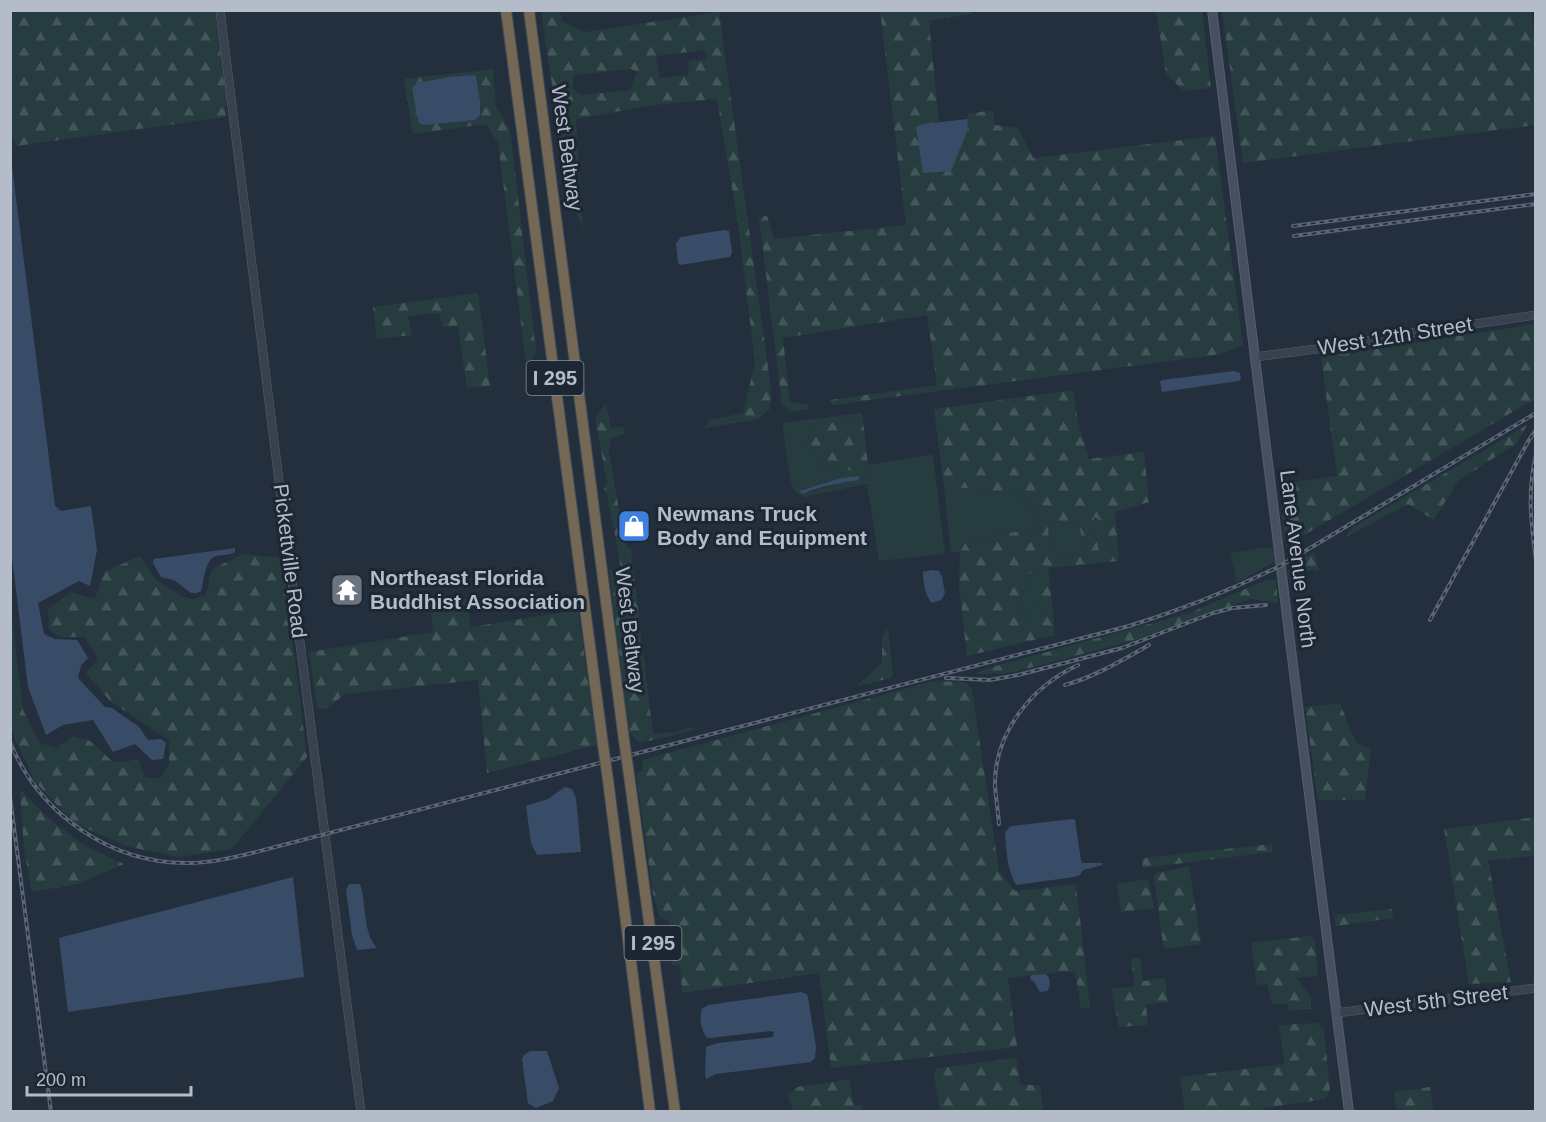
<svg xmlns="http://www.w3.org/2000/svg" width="1546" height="1122" font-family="Helvetica,sans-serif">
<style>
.grass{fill:#263c3f;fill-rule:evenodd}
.forest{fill:url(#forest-firs);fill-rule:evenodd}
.water{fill:#394c67}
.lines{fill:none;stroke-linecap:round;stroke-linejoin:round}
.tertiary-casing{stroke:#565f6c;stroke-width:9}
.secondary-casing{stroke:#565f6c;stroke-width:10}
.motorway-casing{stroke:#434c59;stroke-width:12}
.tertiary{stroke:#38414e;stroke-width:8}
.secondary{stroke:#465061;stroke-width:8}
.motorway{stroke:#746855;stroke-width:10}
.rail-casing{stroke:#5a6575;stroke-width:4}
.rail{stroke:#1d2633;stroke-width:1.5;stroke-dasharray:4.5;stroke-linecap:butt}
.motorway-bridge-casing{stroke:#434c59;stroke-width:12;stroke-linecap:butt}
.motorway-bridge{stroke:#746855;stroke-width:10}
.labels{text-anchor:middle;stroke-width:6;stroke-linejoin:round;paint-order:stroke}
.shield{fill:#1d2633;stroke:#878f9c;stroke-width:1.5}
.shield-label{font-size:20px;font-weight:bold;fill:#b4bcc9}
.street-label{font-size:21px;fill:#b4bcc9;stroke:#1d2633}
.poi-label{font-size:21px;font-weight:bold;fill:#b4bcc9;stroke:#1d2633;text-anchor:start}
</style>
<defs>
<pattern id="forest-firs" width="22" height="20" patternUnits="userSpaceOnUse" patternTransform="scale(1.5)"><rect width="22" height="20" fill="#263c3f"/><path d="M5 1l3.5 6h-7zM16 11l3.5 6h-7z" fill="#435659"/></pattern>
</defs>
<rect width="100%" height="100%" fill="#242f3e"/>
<g class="grass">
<path d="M862,413L863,420L806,425V439L823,467C843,468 853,467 867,482L868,465L933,454L945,554L879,561L867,484L804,497L796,492L791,485L782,423ZM841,478L859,480L840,483L803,494L800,492L801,490Z"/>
<path d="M944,488H980L991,495L1014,493L1039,512L1037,528L966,541L960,552L951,553Z"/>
<path d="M1095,517L1107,525L1110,556L1100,555L1092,523Z"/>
<path d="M1052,522H1079L1084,554L1052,553L1048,533Z"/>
<path d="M1267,547C1275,549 1275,553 1276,561L1237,583L1230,553Z"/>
<path d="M1037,572L1041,619L1028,620L1022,611L1025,575Z"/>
</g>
<g class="forest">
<path d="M11,10L215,11L227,100L225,110L226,117L16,146L10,132Z"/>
<path d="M541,11H560L562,21L585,32L719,12L771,389L770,409L758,419L704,428L710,420L743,413L755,362L738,223L717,99L654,105L576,119L583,230L567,185ZM704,50L707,59L689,61L688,75L660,78L656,56ZM631,69L637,72L630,90L581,95L573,89L574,75Z"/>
<path d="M880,11H971V14L929,21L939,123L923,124L967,132L968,114L993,110L995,125L1018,128L1033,158L1215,136L1243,345L1222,354L832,405L830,400L937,385L927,315L783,338L790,402L808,404L809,409L791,412L782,404L759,217L767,216L774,239L906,225Z"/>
<path d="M1156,11H1202L1211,88L1183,91L1166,73Z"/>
<path d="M1222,11H1531L1536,48L1535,125L1243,163Z"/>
<path d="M493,69L496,107L510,129L536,351L527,370L498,143L486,124L413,134L404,79ZM473,75L475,76L480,101V115L416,110L412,86L417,83L449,77Z"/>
<path d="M478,293L490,386L467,388L458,326L443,327L439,313L408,316L412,335L377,339L373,307Z"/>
<path d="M1535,324V399L1292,542L1284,538L1280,484L1337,476L1321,357Z"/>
<path d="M1073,390L1078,422L1089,459L1144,452L1149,502L1115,512L1119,561L1048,568L1055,635L967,656L959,586L960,552L966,541L1037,528L1039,512L1014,493L991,495L980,488H944L934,409ZM1095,517L1107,525L1110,555L1100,554L1092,523ZM1051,522H1079L1084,554L1052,553L1048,533ZM1036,572L1041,618L1028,620L1022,611L1025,575Z"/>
<path d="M606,404L611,428L623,427L625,433L610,439V447H608L625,543L631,551L653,734L676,732L692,727L695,730L640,743L629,732L609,570L618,574L621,611L625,612C624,572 614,533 607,494L604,489L607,482L595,418Z"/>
<path d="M863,420L868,465L867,484C853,467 844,468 823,467L806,439V425Z"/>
<path d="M1527,425L1517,443L1458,481L1434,520L1408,504L1346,537L1352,528Z"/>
<path d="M1313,553L1315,554L1319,571L1309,570L1290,580C1283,565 1302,559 1313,553Z"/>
<path d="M243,554L282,558L307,757L232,849L178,857L126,846L74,823L36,783L15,739L10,723L11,611L23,710L40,743L57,748L73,736L90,741L113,762L138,760L146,778H160L169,764V740L110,701L86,673L98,659L85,637H60L49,629L48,609L71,592L95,599L104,572L140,556L155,579L183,597L193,599L206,595L212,569Z"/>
<path d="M1266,580H1276L1278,603L1250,599L1132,641L1010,673L975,674L985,669L1189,613Z"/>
<path d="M467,599L471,627L578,610L597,745L487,773L478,680L345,694L326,709L317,707L309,652L433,632L430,604Z"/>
<path d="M888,629L893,674L891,678L857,686L882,662V636Z"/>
<path d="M934,681L966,682L972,690L999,871L1015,891L1076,884L1090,1008H1081L1075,972H1061L1008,978L1017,1047L831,1068L819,973L682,993L680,965H672L669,920L660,918L653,894L636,773L643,771L642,760Z"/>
<path d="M1340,703L1356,743L1371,749L1365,800H1318L1305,707Z"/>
<path d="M22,791L48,818L85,846L124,864L78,884L32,892L24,850L20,793Z"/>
<path d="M1535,817V856L1488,860L1511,982L1469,984L1444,829Z"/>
<path d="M1272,844V852L1143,868L1142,858Z"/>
<path d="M1189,866L1201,944L1167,949L1163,945L1154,876L1158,873Z"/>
<path d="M1148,879L1154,908L1121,912L1117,884Z"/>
<path d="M1392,909L1394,918L1336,926L1334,915Z"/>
<path d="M1310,936L1314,938L1318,976L1297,978L1311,998V1009L1289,1011L1288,1004H1272L1267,984L1257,985L1251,943Z"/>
<path d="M1140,958L1143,981L1165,978L1168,1002L1146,1005L1148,1025L1119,1027L1111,988L1135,987L1131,959Z"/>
<path d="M1317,1023L1324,1031L1330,1090L1326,1099L1264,1108L1262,1111H1185L1180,1077L1285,1064L1279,1025Z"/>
<path d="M1017,1058L1020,1085H1040L1043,1111H940L934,1074L937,1068Z"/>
<path d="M849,1079L854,1105H862L863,1111H793L788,1095L798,1087Z"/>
<path d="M1430,1087L1434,1111H1397L1394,1092Z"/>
</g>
<g class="water">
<path d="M473,75L476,76L480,101V115L475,120L424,125L419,123L416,110L412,87L417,83L449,77Z"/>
<path d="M968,119L967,132L951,171L923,173L916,127L923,124Z"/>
<path d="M10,151L55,506L61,511L91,506L97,550L90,586L79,581L38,603L44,634L55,639L77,640L88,658L81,665L78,678L105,707L112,708L139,727L148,740L161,739L166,743L163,759L152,760L135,744L113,752L93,720L63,725L46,735L28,687L10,542Z"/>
<path d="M724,230L729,231L732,252L730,257L680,265L678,263L676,243L681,237Z"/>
<path d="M1234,371L1240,373L1241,379L1239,381L1162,392L1160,382L1162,380Z"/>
<path d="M859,476V480C840,483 820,486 803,494L799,491L841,478Z"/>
<path d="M235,548V552C229,556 223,554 216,556C205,559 204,581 201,591L197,593H191L174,580L161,577L153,563L154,559Z"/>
<path d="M932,570L939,571L942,577L945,593L941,600L932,603C925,596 923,581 923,572Z"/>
<path d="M565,787L572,789L576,798L581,852L537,855L531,843L526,806L548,799Z"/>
<path d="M1073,819L1075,820L1081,861L1083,863H1103L1102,865L1083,870L1080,875L1074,877L1016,885C1006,865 1007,853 1005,832L1011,826Z"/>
<path d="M293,877L304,977L68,1012L59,938Z"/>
<path d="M349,884H360C367,904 362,932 377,948L357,950L352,935L346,890Z"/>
<path d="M1046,974C1051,979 1051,986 1047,991L1040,992L1034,982L1031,980L1030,977L1032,975Z"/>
<path d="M801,992L807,994L808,998L816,1047L815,1058L811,1062L716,1074L706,1079L705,1074L706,1047L718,1043L773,1037L774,1032L771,1031L710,1038L706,1037C701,1029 699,1018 702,1009L708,1005L729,1002Z"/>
<path d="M530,1051H547L559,1088L553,1101L536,1108L528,1103L522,1059L524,1055Z"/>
</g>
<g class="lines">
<defs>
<g id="tertiary">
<path d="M220,10L280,489L361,1112"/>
<path d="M1255,357L1348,345L1385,337L1536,315"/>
<path d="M1336,1013L1536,988"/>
</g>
<path id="secondary" d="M1212,10L1316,851L1349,1112"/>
<g id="motorway">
<path d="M506,10L603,745"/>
<path d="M529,10L624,740"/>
<path d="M629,775L675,1112"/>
<path d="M608,780L650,1112"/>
</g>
</defs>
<use href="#tertiary" class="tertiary-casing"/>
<use href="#secondary" class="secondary-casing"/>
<use href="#motorway" class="motorway-casing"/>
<use href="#tertiary" class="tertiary"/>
<use href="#secondary" class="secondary"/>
<use href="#motorway" class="motorway"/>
<defs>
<g id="rail">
<path d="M1293,226L1536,194"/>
<path d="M1294,236L1536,204"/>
<path d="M1536,455C1527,491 1531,524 1536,560"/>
<path d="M1430,620L1529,440L1536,430"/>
<path d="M946,678L990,680L1018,675L1122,648L1213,613L1232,608L1266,605"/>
<path d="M1065,685C1095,677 1122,660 1149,645"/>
<path d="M10,742C39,814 111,864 189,863C210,863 231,858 252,853L1129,626C1181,610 1231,590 1280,566L1536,413"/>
<path d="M10,797L51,1112"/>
<path d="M999,824C998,811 996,799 995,786C994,733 1031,687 1078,665"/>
</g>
</defs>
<use href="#rail" class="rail-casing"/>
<use href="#rail" class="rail"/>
<defs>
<g id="motorway-bridge">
<path d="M624,740L629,775"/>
<path d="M603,745L608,780"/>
</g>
</defs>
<use href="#motorway-bridge" class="motorway-bridge-casing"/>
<use href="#motorway-bridge" class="motorway-bridge"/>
</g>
<defs>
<symbol id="shop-square" viewBox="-11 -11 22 22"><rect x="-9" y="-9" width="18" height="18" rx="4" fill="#3f7fe0" stroke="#1d2633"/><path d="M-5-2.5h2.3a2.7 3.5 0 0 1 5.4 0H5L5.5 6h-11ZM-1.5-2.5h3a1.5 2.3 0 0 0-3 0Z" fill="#fff"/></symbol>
<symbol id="temple-square" viewBox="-11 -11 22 22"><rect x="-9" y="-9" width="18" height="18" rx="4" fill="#6b7280" stroke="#1d2633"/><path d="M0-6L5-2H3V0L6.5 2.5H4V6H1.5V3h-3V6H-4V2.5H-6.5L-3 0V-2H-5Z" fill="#fff"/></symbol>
</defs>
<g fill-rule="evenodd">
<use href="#shop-square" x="615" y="507" width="38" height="38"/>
<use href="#temple-square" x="328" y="571" width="38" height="38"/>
</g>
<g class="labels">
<g class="shield">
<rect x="526.5" y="361" width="57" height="34" rx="4.5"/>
<rect x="624.5" y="926" width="57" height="34" rx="4.5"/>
</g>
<g class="shield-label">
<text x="555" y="385">I 295</text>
<text x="653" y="950">I 295</text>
</g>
<g class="street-label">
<text transform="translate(567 148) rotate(82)" y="7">West Beltway</text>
<text transform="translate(1395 336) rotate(-9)" y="7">West 12th Street</text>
<text transform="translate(1298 559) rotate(83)" y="7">Lane Avenue North</text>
<text transform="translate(290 561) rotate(83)" y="7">Pickettville Road</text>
<text transform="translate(630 630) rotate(83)" y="7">West Beltway</text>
<text transform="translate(1436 1001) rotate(-7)" y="7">West 5th Street</text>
</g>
<g class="poi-label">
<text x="657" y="521">Newmans Truck<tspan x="657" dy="24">Body and Equipment</tspan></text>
<text x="370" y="585">Northeast Florida<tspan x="370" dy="24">Buddhist Association</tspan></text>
</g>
</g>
<rect width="1546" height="1122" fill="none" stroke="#b4bcc9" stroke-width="24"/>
<path d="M27 1086v9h164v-9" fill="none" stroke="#b4bcc9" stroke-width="3"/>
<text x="36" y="1086" font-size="18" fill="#b4bcc9" stroke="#1d2633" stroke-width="4.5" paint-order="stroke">200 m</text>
</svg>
